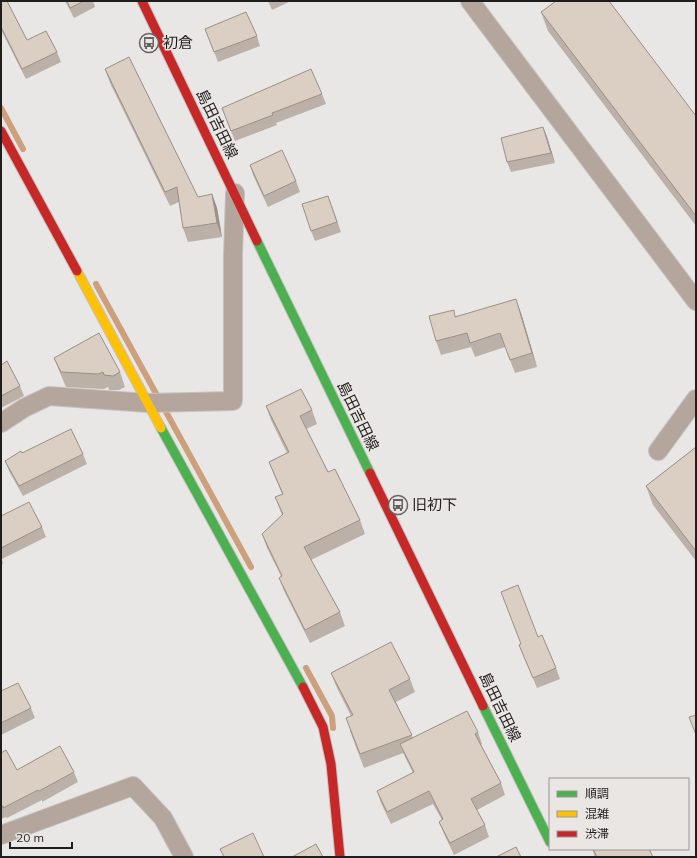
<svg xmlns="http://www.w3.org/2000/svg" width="697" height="858" font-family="Mulish,'Noto Sans JP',sans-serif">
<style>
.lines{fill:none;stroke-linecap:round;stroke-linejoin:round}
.stream{stroke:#cda07d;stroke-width:6}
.street-casing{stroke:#c4c3c2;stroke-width:20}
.fast-casing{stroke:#c4c3c2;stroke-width:11}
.slow-casing{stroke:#c4c3c2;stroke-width:11}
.jam-casing{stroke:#c4c3c2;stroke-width:11}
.street{stroke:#b4a69c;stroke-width:18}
.fast{stroke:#4caf50;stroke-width:9}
.slow{stroke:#ffc107;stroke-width:9}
.jam{stroke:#c62828;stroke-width:9}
.wall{fill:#bcb1a8}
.shaded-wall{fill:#999088}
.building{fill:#dbcec3;stroke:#999088}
.labels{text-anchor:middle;stroke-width:3;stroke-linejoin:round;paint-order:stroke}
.poi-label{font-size:15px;fill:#201e1d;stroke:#eae6e4;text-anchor:start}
.street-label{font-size:15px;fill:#201e1d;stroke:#eae6e4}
</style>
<rect width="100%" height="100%" fill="#e9e7e5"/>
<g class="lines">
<g class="stream">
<path d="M1,108L23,149"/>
<path d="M96,284L251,567"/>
<path d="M306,668L332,716L333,728"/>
</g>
<defs>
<g id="street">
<path d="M470,1L696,301"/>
<path d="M1,423L24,408L49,396L148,403L233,401V255L235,193"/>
<path d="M658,451L696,399"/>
<path d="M1,835L133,786L163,818L184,857"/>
</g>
<g id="fast">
<path d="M257,241L370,473"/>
<path d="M161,428L303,687"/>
<path d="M483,706L550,842"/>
</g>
<path id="slow" d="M77,271L161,428"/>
<g id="jam">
<path d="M142,1L257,241"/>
<path d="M1,131L77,271"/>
<path d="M370,473L483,706"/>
<path d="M303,687L323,727L331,764L340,857"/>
</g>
</defs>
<use href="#street" class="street-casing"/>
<use href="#fast" class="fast-casing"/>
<use href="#slow" class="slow-casing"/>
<use href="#jam" class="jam-casing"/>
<use href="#street" class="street"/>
<use href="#fast" class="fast"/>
<use href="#slow" class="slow"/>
<use href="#jam" class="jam"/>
</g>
<g class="wall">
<path d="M1,1L27,40L57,52L61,62L26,79L1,30Z"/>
<path d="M65,1H93L95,7L74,18Z"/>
<path d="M268,1H291L272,10Z"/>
<path d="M541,12L696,116V226L548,31Z"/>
<path d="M205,29L257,36L260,46L218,62Z"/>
<path d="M105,69L198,197L212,194L217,208L222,237L188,242L183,228L179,202L170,206L110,83Z"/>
<path d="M322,94L326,104L276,123L277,125L235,141L222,108Z"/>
<path d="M543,127L547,137L555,163L511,172L507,162Z"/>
<path d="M250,165L296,181L300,192L268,207L253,175Z"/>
<path d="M332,206L341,232L315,241L311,231Z"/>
<path d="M521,313L537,367L515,373L505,347L475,357L471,347L441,355L436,341L456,316Z"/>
<path d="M54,358L120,372L125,387L119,390H109L108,387L104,389L66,387L60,373Z"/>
<path d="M1,365L20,386L24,396L1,408Z"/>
<path d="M266,406L312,410L317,424L306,429L328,472L360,520L365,534L311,560L340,612L345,626L310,643L284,591L279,578L281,576L267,548L262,534L282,515L275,497L282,494L274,475L269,462L287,453L271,420Z"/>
<path d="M696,447V561L653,505L646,486Z"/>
<path d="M22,453L83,454L87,464L23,496L9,471L5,461Z"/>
<path d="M1,516L42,527L46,537L2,559L3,564L1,565Z"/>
<path d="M538,637L556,668L560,679L537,688L519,645Z"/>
<path d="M331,673L410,679L415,692L396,702L413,738L478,732L482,744L481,745L501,783L505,795L477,810L485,825L489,837L454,855L444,834L439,822L442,820L433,804L391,824L381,803L377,791L413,773L403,753L364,768L350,731L351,716L336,686Z"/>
<path d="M1,691L31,708L35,718L1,735Z"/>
<path d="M1,753L17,770L74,772L78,782L42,802V800L7,818L6,817L1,819Z"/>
<path d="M592,849H649L653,857H595Z"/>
</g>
<g class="shaded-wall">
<path d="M543,127L547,137L555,163L551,153Z"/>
<path d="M212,194L217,208L222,237L217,223Z"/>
<path d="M516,299L521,313L537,367L532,353Z"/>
</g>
<g class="building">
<path d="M1,1H7L27,40L46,31L57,52L22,69L1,27Z"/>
<path d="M67,1H84L70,8Z"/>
<path d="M556,1H609L696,116V216L541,12Z"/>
<path d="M246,12L257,36L214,52L205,29Z"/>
<path d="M129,57L198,197L212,194L217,223L183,228L177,187L165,192L105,69Z"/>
<path d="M311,69L322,94L272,113L273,115L231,131L222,108Z"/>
<path d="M543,127L551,153L507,162L501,138Z"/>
<path d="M282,150L296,181L264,196L250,165Z"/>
<path d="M328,196L337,222L311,231L302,204Z"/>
<path d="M516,299L532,353L510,360L500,333L470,343L467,333L436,341L429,316L454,310L455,317Z"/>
<path d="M99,333L120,372L113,376L104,375L103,372L98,374L61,372L54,358Z"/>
<path d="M7,361L20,386L1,396V365Z"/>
<path d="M301,389L312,410L300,416L328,472L335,469L360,520L304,547L340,612L305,630L279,578L282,576L262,534L283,514L275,497L283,494L269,462L289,452L266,406Z"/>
<path d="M71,429L83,454L19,486L5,461L21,451L22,453Z"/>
<path d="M696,447V551L646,486Z"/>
<path d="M29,502L42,527L1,548V516Z"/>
<path d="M518,585L538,637L542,635L556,668L533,678L519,645L521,644L501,592Z"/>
<path d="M391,642L410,679L389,690L412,735L360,754L346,718L353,715L331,673Z"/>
<path d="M18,683L31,708L1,723V691Z"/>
<path d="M467,711L478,732L475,734L501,783L471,799L485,825L450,843L439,822L443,819L429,791L387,812L377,791L414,772L400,744Z"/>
<path d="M696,715V735L689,717Z"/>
<path d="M60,746L74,772L39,791L38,790L3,808V806L1,807V753L6,750L17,770Z"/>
<path d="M253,833L264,857H224L220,849Z"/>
<path d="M316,844L323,857H292Z"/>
<path d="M516,847L521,857H496Z"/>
<path d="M593,849H649L653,857H597Z"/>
</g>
<defs>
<symbol id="bus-ring" viewBox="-11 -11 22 22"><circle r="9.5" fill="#eae6e4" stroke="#666463" stroke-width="1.5"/><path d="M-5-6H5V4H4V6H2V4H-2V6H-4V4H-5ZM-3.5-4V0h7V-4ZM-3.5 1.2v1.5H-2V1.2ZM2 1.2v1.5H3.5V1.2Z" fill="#666463"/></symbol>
</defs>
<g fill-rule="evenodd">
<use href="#bus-ring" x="138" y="32" width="22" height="22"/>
<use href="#bus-ring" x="387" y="494" width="22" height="22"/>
</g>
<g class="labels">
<g class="poi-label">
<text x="163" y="48">初倉</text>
<text x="412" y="510">旧初下</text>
</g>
<g class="street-label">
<text transform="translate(217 124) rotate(64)" y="5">島田吉田線</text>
<text transform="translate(358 416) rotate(64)" y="5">島田吉田線</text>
<text transform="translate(500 707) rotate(64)" y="5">島田吉田線</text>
</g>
</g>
<rect width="697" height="858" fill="none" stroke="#201e1d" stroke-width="4"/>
<rect x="549" y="778" width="140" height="72" fill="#eae6e4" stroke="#999694"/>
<rect x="557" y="791" width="20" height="6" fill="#4caf50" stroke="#999694"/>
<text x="585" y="798" font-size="12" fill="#201e1d">順調</text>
<rect x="557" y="811" width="20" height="6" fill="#ffc107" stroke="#999694"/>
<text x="585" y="818" font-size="12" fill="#201e1d">混雑</text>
<rect x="557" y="831" width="20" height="6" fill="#c62828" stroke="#999694"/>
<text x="585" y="838" font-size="12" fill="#201e1d">渋滞</text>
<path d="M10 842v6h62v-6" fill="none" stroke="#201e1d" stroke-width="2"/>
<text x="16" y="842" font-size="12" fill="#201e1d" stroke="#eae6e4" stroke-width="3" paint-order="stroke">20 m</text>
</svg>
